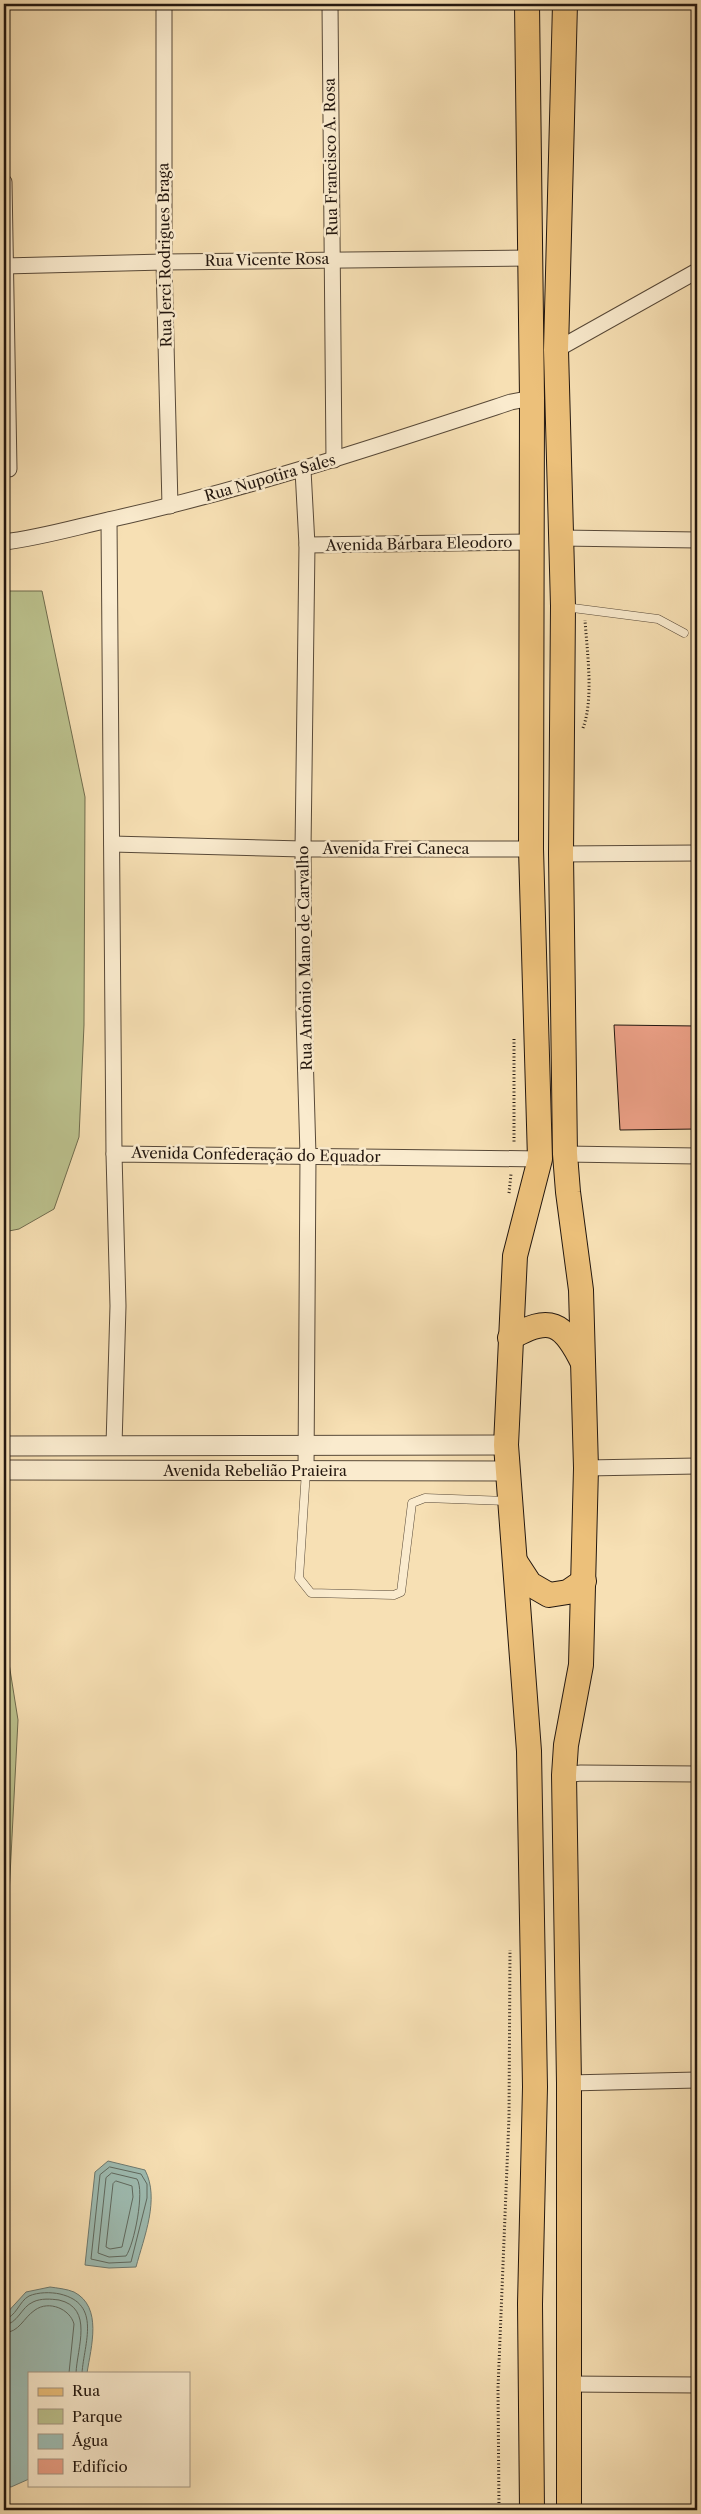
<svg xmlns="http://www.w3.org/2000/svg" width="701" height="2514" font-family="'Libre Caslon Text',serif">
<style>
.green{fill:#bcc28e;stroke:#706c4e}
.water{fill:#9ebcb2;stroke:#6d7a71}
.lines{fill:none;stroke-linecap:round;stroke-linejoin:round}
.shore{stroke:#606a60;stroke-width:1}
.building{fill:#e99e84;stroke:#23170f}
.service-casing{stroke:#584938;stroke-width:9}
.minor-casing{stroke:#584938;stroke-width:17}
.tertiary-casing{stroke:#584938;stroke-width:21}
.primary-casing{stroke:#23170f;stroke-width:26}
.path{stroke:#23170f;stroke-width:3;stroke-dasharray:1 2.5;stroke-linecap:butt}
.service{stroke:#faebce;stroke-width:8}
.minor{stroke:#faebce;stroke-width:15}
.tertiary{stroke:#faebce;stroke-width:19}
.primary{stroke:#ecc07a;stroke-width:24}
.labels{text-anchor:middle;stroke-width:5;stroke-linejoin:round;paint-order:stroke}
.street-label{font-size:15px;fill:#23170f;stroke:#faebce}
</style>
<rect width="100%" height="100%" fill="#f7e0b4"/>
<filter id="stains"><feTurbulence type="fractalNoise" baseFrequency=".004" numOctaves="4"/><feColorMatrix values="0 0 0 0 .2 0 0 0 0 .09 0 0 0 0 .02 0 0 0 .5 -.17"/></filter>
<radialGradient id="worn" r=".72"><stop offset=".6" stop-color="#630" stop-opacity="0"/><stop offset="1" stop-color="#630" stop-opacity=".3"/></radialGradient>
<g class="green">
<path d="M4,591H42L85,797L84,1025L79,1137L54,1209L19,1229L4,1232Z"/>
<path d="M4,1632L18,1720L4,1993Z"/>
</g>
<g class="water">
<path d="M108,2161L145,2170C160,2199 144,2237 136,2267L109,2268L85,2265L95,2172Z"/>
<path d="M50,2287C57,2288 67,2289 74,2292C103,2307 91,2347 87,2373H29V2479L11,2487L4,2485V2316L26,2292Z"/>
</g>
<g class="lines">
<g class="shore">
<path d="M110,2167L141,2174L147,2184V2198L131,2262L109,2263L91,2259L100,2175Z"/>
<path d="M112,2173L137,2179C145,2191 134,2245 126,2256L109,2257L98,2253L106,2178Z"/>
<path d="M116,2181L132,2186L133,2197L122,2247L110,2249L106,2247L113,2184Z"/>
<path d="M4,2319C16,2318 19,2301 29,2296C38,2292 51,2292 60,2294C102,2304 84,2343 82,2373"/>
<path d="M4,2325C18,2324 21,2307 33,2302C41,2298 51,2299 59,2300C94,2308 77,2348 76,2373"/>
<path d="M4,2333C20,2332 23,2318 35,2310C49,2300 70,2309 74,2324L69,2373"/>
</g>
</g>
<path class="building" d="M614,1025L697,1026V1129L620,1130Z"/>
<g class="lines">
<defs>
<g id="service">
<path d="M565,607L658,619L684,633"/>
<path d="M306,1471L299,1578L311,1593L394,1595L401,1592L412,1503L425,1498L507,1501"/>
</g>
<g id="minor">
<path d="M164,4V262L170,506"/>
<path d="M330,4L334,460"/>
<path d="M4,182L9,469"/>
<path d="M4,266L164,262L531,258"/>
<path d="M556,350L697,271"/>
<path d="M303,470L307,545L303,849L304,1016L308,1155L306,1471"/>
<path d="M109,520L114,1154"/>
<path d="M561,538L697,540"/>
<path d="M4,542C39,538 73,528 108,520C245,490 377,446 511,402L532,398"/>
<path d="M307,545L532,542"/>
<path d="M112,844L303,849H531"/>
<path d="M561,854L697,853"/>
<path d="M565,1154L697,1156"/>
<path d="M114,1445L118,1306L114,1154L540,1159"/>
<path d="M586,1468L697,1466"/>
<path d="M564,1775L581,1773L697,1774"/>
<path d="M569,2083L697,2080"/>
<path d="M568,2384L697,2385"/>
</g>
<g id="tertiary">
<path d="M4,1446L506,1445"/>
<path d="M4,1470L507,1471"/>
</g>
<g id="primary">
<path d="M527,4L532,398L531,849L540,1159L515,1256L506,1445L529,1751L535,2087L530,2304L532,2510"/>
<path d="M565,4L556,350L563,606L561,854L565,1154L568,1192L581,1290L586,1468L581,1665L566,1745L564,1775L569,2083V2510"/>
<path d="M510,1338C550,1315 563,1322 583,1363"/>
<path d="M515,1561L530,1584L549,1595L568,1592L584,1581"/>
</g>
</defs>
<use href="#service" class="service-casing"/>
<use href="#minor" class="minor-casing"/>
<use href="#tertiary" class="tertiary-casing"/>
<use href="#primary" class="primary-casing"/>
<g class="path">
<path d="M583,728C594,699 587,651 585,620"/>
<path d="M514,1039V1143"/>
<path d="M509,1193L511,1174"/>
<path d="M499,2510L498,2388L509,2117L510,1950"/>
</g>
<use href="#service" class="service"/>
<use href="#minor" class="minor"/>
<use href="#tertiary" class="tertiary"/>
<use href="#primary" class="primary"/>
</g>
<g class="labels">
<g class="street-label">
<text transform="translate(331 157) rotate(-91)" y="5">Rua Francisco A. Rosa</text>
<text transform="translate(165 255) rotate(-91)" y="5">Rua Jerci Rodrigues Braga</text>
<text transform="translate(267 260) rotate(-1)" y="5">Rua Vicente Rosa</text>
<text transform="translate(270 478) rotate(-16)" y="5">Rua Nupotira Sales</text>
<text transform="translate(419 544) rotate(-1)" y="5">Avenida Bárbara Eleodoro</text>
<text x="396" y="854">Avenida Frei Caneca</text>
<text transform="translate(305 958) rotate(-91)" y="5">Rua Antônio Mano de Carvalho</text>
<text transform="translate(256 1155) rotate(1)" y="5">Avenida Confederação do Equador</text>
<text x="255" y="1476">Avenida Rebelião Praieira</text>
</g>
</g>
<rect width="701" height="2514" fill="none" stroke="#f7e0b4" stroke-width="20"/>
<rect x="5" y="5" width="691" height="2504" fill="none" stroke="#23170f" stroke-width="2.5"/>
<rect x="10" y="10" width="681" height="2494" fill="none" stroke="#23170f"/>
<rect x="28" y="2372" width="162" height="115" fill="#faebce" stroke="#a49682"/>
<rect x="38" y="2388" width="25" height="8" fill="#ecc07a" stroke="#a49682"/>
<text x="72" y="2396" font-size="15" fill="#23170f">Rua</text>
<rect x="38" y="2409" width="25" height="15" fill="#bcc28e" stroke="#a49682"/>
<text x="72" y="2422" font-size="15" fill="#23170f">Parque</text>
<rect x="38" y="2434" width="25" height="15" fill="#9ebcb2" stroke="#a49682"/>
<text x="72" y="2446" font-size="15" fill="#23170f">Água</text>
<rect x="38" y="2459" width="25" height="15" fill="#e99e84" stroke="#a49682"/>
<text x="72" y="2472" font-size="15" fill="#23170f">Edifício</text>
<rect width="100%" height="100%" filter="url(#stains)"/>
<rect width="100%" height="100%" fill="url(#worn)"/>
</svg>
